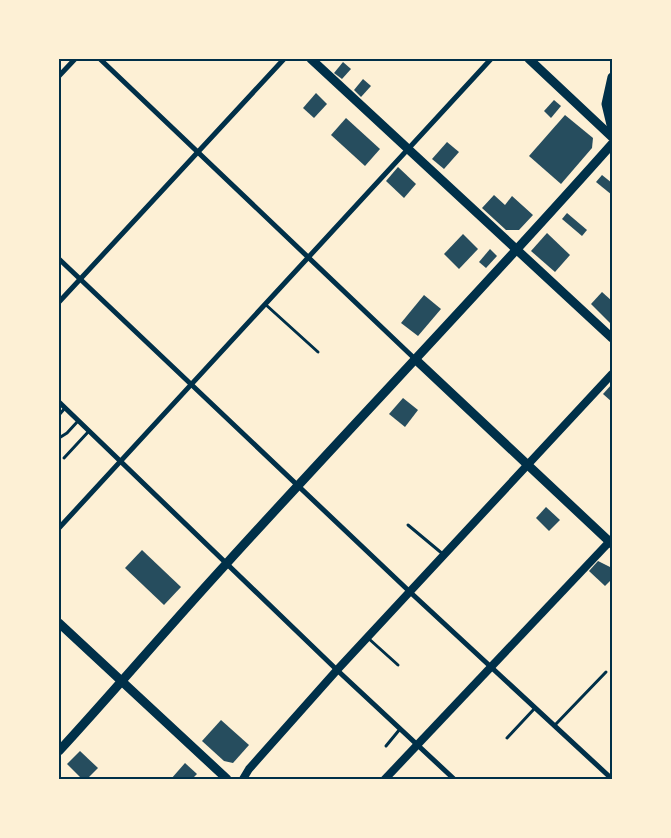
<svg xmlns="http://www.w3.org/2000/svg" width="671" height="838" font-family="Rubik,sans-serif">
<style>
.building{fill:#264d5e}
.lines{fill:none;stroke-linecap:round;stroke-linejoin:round}
.service{stroke:#003049;stroke-width:3}
.minor{stroke:#003049;stroke-width:5}
.tertiary{stroke:#003049;stroke-width:8}
.secondary{stroke:#003049;stroke-width:9}
.primary{stroke:#003049;stroke-width:9}
.neatline{fill:none;stroke:#003049;stroke-width:2}
</style>
<rect width="100%" height="100%" fill="#fdf0d5"/>
<g class="building">
<path d="M343,62L351,69L342,79L334,73Z"/>
<path d="M363,79L371,86L361,97L354,90Z"/>
<path d="M316,93L327,104L314,118L303,108Z"/>
<path d="M554,100L561,106L551,118L544,111Z"/>
<path d="M565,115L593,138L592,148L561,184L529,156Z"/>
<path d="M346,118L380,149L365,166L331,135Z"/>
<path d="M447,142L459,152L444,169L432,159Z"/>
<path d="M398,167L416,184L404,198L386,181Z"/>
<path d="M602,175L612,183V195L596,182Z"/>
<path d="M494,195L505,205L512,196L533,215L519,230H506L482,208Z"/>
<path d="M567,213L587,230L582,236L562,219Z"/>
<path d="M547,233L570,255L555,272L531,251Z"/>
<path d="M463,234L478,249L459,269L444,254Z"/>
<path d="M490,249L497,256L486,268L479,262Z"/>
<path d="M602,292L612,301V325L591,304Z"/>
<path d="M424,295L441,309L418,336L401,323Z"/>
<path d="M612,384V402L603,394Z"/>
<path d="M403,398L418,410L405,427L389,414Z"/>
<path d="M546,507L560,520L549,531L536,518Z"/>
<path d="M142,550L181,587L164,605L125,568Z"/>
<path d="M598,561L612,568V579L605,586L589,571Z"/>
<path d="M221,720L249,745L233,763L224,761L202,741Z"/>
<path d="M80,751L98,768L87,779H82L67,764Z"/>
<path d="M185,763L197,774L192,779H171Z"/>
</g>
<g class="lines">
<g class="service">
<path d="M265,304L318,352"/>
<path d="M59,415L65,408"/>
<path d="M59,438L67,433L78,421"/>
<path d="M64,458L89,431"/>
<path d="M408,525L444,555"/>
<path d="M368,638L398,665"/>
<path d="M555,725L606,672"/>
<path d="M507,738L535,708"/>
<path d="M386,746L400,729"/>
</g>
<g class="minor">
<path d="M100,59L415,359"/>
<path d="M59,76L75,59"/>
<path d="M59,259L410,592L612,779"/>
<path d="M59,302L284,59"/>
<path d="M59,402L337,670L454,779"/>
<path d="M59,528L491,59"/>
</g>
<g class="tertiary">
<path d="M243,779L249,769L337,670L612,374"/>
<path d="M385,779L612,539"/>
</g>
<g class="secondary">
<path d="M311,59L612,338"/>
<path d="M529,59L612,137"/>
<path d="M59,623L227,779"/>
</g>
<g class="primary">
<path d="M612,77L606,104L612,129"/>
<path d="M415,359L612,544"/>
<path d="M59,751C116,689 170,625 227,563C354,423 486,286 612,144"/>
</g>
</g>
<rect width="671" height="838" fill="none" stroke="#fdf0d5" stroke-width="120"/>
<rect x="60" y="60" width="551" height="718" class="neatline"/>
</svg>
